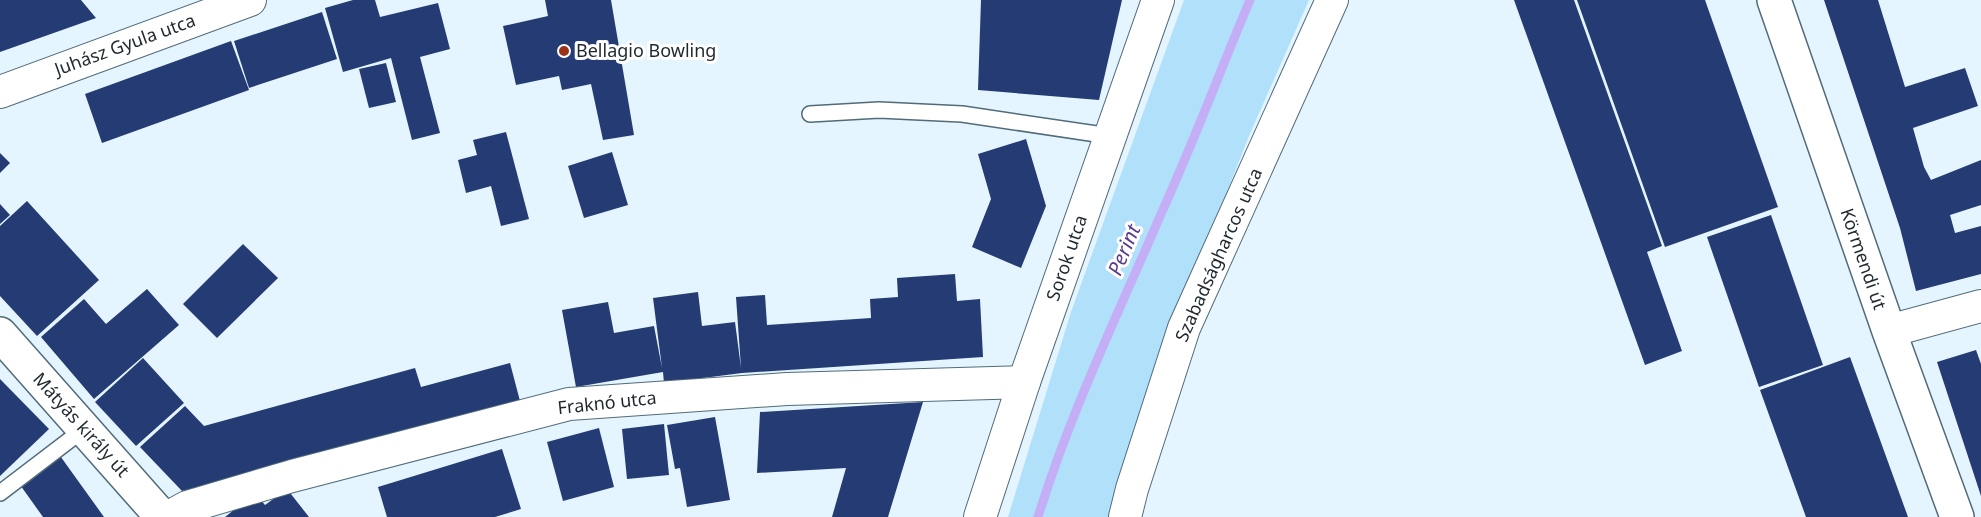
<svg xmlns="http://www.w3.org/2000/svg" width="1981" height="517" font-family="'Noto Sans',sans-serif">
<style>
.green{fill:#b0e0fa}
.lines{fill:none;stroke-linecap:round;stroke-linejoin:round}
.stream{stroke:#c4aff7;stroke-width:9}
.building{fill:#243b74}
.lane-casing{stroke:#516b79;stroke-width:18}
.street-casing{stroke:#516b79;stroke-width:34}
.secondary-casing{stroke:#516b79;stroke-width:36}
.lane{stroke:#fff;stroke-width:15}
.street{stroke:#fff;stroke-width:32}
.secondary{stroke:#fff;stroke-width:33}
.poi-dot{fill:#9a321a;stroke:#fff;stroke-width:2}
.labels{text-anchor:middle;stroke-width:6;stroke-linejoin:round;paint-order:stroke}
.street-label{font-size:18px;fill:#1e292f;stroke:#fff}
.poi-label{font-size:18px;fill:#1e292f;stroke:#fff;text-anchor:start}
.water-label{font-size:20px;font-style:italic;fill:#583b8d;stroke:#fff}
</style>
<rect width="100%" height="100%" fill="#e4f5ff"/>
<path class="green" d="M1184,0H1309L1249,136L1149,389L1108,517H1008L1071,312Z"/>
<g class="lines">
<path class="stream" d="M1038,517C1070,413 1118,314 1161,214C1193,144 1220,71 1250,0"/>
</g>
<g class="building">
<path d="M0,0H81L96,18L0,52Z"/>
<path d="M353,0H375L380,17L438,3L450,49L420,57L440,133L412,140L391,58L343,72L325,8Z"/>
<path d="M545,0H611L634,135L603,140L591,84L562,90L559,76L516,85L503,26L548,16Z"/>
<path d="M981,0H1122L1099,100L978,90Z"/>
<path d="M1514,0H1574L1662,246L1647,252L1682,351L1645,365Z"/>
<path d="M1577,0H1705L1778,207L1665,247Z"/>
<path d="M1824,0H1878L1905,87L1965,68L1978,106L1913,128L1924,167L1931,180L1981,160V205L1950,215L1955,233L1981,226V274L1916,291L1900,228Z"/>
<path d="M322,12L337,59L249,88L234,41Z"/>
<path d="M231,41L249,90L102,143L85,94Z"/>
<path d="M386,63L396,102L369,108L359,69Z"/>
<path d="M506,132L529,219L501,226L491,186L466,193L458,160L477,155L473,140Z"/>
<path d="M1026,139L1046,206L1021,268L972,247L991,199L978,154Z"/>
<path d="M612,152L628,205L584,218L568,166Z"/>
<path d="M0,153L10,163L0,173Z"/>
<path d="M27,201L99,280L37,336L0,296V226Z"/>
<path d="M0,204L10,215L0,224Z"/>
<path d="M1771,215L1823,365L1759,387L1707,237Z"/>
<path d="M243,244L278,278L217,338L183,304Z"/>
<path d="M955,274L957,301L980,299L983,357L742,373L664,383L663,372L576,387L562,310L608,302L614,333L654,326L662,368L653,298L698,292L702,326L735,322L741,368L736,297L765,295L767,325L871,318L870,299L898,297L897,278Z"/>
<path d="M147,289L179,325L94,399L41,337L84,299L106,324Z"/>
<path d="M1976,350L1981,364V496L1937,362Z"/>
<path d="M1850,357L1908,517H1806L1760,390Z"/>
<path d="M143,358L184,403L136,446L95,402Z"/>
<path d="M510,363L520,401L292,463L182,491L140,447L185,406L204,426L415,368L421,387Z"/>
<path d="M0,379L49,429L0,476Z"/>
<path d="M923,402L888,517H832L846,468L757,473L760,412Z"/>
<path d="M715,417L730,500L687,507L680,468L675,469L667,425Z"/>
<path d="M664,424L669,475L627,479L622,429Z"/>
<path d="M599,428L614,487L563,501L547,442Z"/>
<path d="M502,449L521,509L495,517H387L378,487Z"/>
<path d="M58,453L104,517H43L18,482Z"/>
<path d="M287,489L309,517H225L255,493L265,505Z"/>
</g>
<g class="lines">
<defs>
<g id="lane">
<path d="M810,114L879,110L962,114L1110,136"/>
<path d="M0,493L84,429"/>
</g>
<g id="street">
<path d="M0,92L250,0"/>
<path d="M1889,331L1981,306"/>
<path d="M169,517L187,507L292,476L569,404L787,389L1024,382"/>
<path d="M980,517L1024,382L1158,0"/>
<path d="M1125,517L1132,489L1184,328L1332,0"/>
</g>
<g id="secondary">
<path d="M1774,0L1889,331L1957,517"/>
<path d="M0,334L162,517"/>
</g>
</defs>
<use href="#lane" class="lane-casing"/>
<use href="#street" class="street-casing"/>
<use href="#secondary" class="secondary-casing"/>
<use href="#lane" class="lane"/>
<use href="#street" class="street"/>
<use href="#secondary" class="secondary"/>
</g>
<circle class="poi-dot" cx="564" cy="51" r="6"/>
<g class="labels">
<g class="street-label">
<text transform="translate(125 45) rotate(-20)" y="6">Juhász Gyula utca</text>
<text transform="translate(1219 255) rotate(-66)" y="6">Szabadságharcos utca</text>
<text transform="translate(1067 258) rotate(-71)" y="6">Sorok utca</text>
<text transform="translate(1863 259) rotate(71)" y="6">Körmendi út</text>
<text transform="translate(607 403) rotate(-6)" y="6">Fraknó utca</text>
<text transform="translate(81 425) rotate(48)" y="6">Mátyás király út</text>
</g>
<g class="poi-label">
<text x="576" y="57">Bellagio Bowling</text>
</g>
<g class="water-label">
<text transform="translate(1124 250) rotate(-67)" y="7">Perint</text>
</g>
</g>
</svg>
